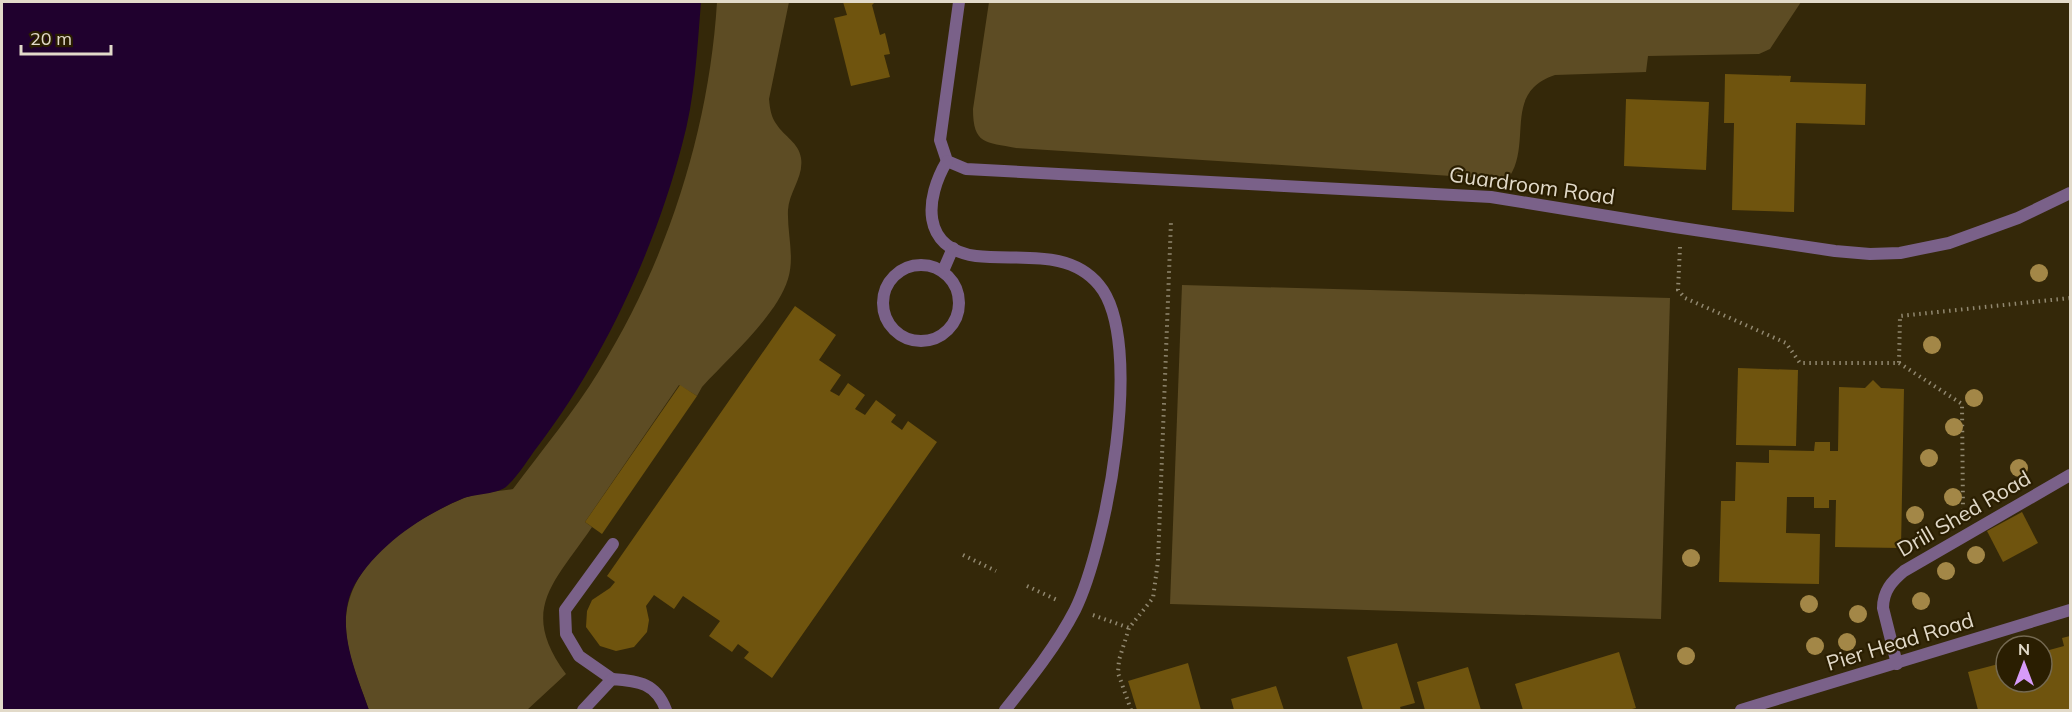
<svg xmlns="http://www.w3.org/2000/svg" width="2072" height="712" font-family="Mulish,sans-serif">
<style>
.green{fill:#5d4c24}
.water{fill:#20012e}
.building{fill:#6f540e}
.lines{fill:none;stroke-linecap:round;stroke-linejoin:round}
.path{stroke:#918870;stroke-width:4;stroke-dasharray:1.5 4.5;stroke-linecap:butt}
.service{stroke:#7a6189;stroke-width:12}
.tree{fill:#a38747}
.labels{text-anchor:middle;stroke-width:4.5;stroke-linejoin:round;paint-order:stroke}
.street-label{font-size:21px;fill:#e2dac9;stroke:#2a1e01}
</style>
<rect width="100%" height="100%" fill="#342809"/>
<g class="green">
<path d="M717,2H789L769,99C770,109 771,117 777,125C784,136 799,143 801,158C804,177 789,192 788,210C787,233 795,257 788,279C776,317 729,357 702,387L697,396L679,385L585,522L592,527C555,582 518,609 566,674L527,710H369C360,683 345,652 346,622C347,561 414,519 464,498C479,492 497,492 513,489C542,450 574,412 599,371C667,261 709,131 717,2Z"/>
<path d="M989,2H1801L1770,49L1759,54L1648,56L1646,72L1555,75C1503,92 1532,141 1510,176L1498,179L1016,148C986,142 973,145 973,109Z"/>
<path d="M1182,285L1670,298L1661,619L1170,604Z"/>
</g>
<path class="water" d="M2,2H701C697,50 695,99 682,145C655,249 603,361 538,446C528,459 519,475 507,486C498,494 476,494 464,498C423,515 378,545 355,584C333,624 356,672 369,710H2Z"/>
<g class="building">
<path d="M843,2H875L872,5L880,35L885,33L890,54L884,55L890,77L851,86L834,18L847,15Z"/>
<path d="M1725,74L1791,76L1790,82L1866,84L1865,125L1796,123L1794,212L1732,210L1734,123H1724Z"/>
<path d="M1626,99L1709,102L1706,170L1624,166Z"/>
<path d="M795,306L836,335L819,360L841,375L830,391L839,396L848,383L865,395L855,409L865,415L876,400L896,415L891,422L902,430L908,421L937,442L772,678L744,658L749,652L738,644L732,652L709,636L720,621L683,596L674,609L654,595L646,606L649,620L647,632L634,647L616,651L600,646L586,627L587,611L592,600L610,588L615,582L607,576Z"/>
<path d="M1738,368L1798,370L1796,446L1736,445Z"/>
<path d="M1873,380L1881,388L1904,389L1901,548L1835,547L1836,500H1829V508H1814V497H1787L1786,533L1820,534L1819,584L1719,582L1721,501H1735L1736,462L1769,463V450L1814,451L1815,442H1830V451H1838L1839,387L1865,388Z"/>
<path d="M680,385L697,396L602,534L585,522Z"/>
<path d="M2022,512L2038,543L2003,562L1987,531Z"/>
<path d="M2070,636V710H1978L1968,672L2006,662V682H2042V652L2064,646L2062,638Z"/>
<path d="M1397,643L1415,703L1400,707L1401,710H1363L1347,657Z"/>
<path d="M1619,652L1636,708L1628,710H1523L1515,684Z"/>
<path d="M1188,663L1201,710H1137L1128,681Z"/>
<path d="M1468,667L1481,710H1425L1417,682Z"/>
<path d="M1276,686L1284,710H1234L1231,699Z"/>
</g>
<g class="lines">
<g class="path">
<path d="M1680,247L1678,290L1685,298L1786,343L1800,363H1899L1900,316L2070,298"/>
<path d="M1899,363L1962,404L1963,512"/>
<path d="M963,555L996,571"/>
<path d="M1027,586L1057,600"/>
<path d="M1093,615L1129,628"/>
<path d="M1131,710L1118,673L1119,660L1129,628L1153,598L1158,561L1171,221"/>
</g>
<g class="service">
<path d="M959,2L940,140L947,161L966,169L1491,197L1675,227L1835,251L1870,254L1900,253L1949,243L2018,218L2070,193"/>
<path d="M947,161C925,198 920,248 976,256C1017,261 1069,248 1099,285C1146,341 1106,547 1075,610C1057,645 1030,679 1005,710"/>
<circle cx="921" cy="303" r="38"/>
<path d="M943,271L953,248"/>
<path d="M1897,664L1883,608C1883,591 1892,581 1904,571L2070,475"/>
<path d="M612,679L579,656L566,634L565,610L613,544"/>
<path d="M583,710L612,679C639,681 656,683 666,710"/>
<path d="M1741,710L2070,610"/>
</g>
</g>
<g class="tree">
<circle cx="2039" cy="273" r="9"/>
<circle cx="1932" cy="345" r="9"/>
<circle cx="1974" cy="398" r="9"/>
<circle cx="1954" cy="427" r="9"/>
<circle cx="1929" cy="458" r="9"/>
<circle cx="2019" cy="468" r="9"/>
<circle cx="1953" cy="497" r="9"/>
<circle cx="1915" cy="515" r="9"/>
<circle cx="1976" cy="555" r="9"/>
<circle cx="1691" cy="558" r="9"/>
<circle cx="1946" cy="571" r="9"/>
<circle cx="1921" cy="601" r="9"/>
<circle cx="1809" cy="604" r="9"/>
<circle cx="1858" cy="614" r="9"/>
<circle cx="1847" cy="642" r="9"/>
<circle cx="1815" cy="646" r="9"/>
<circle cx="1686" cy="656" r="9"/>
</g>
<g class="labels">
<g class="street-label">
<text transform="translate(1532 186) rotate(8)" y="7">Guardroom Road</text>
<text transform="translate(1964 514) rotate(-30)" y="7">Drill Shed Road</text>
<text transform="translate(1900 642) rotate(-17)" y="7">Pier Head Road</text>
</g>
</g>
<rect width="2072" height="712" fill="none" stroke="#e2dac9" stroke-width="6"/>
<g transform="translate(2024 664)"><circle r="28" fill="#2a1e01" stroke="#746951" stroke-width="1.5"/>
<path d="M0-4.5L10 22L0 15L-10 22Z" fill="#d79bf9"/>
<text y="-9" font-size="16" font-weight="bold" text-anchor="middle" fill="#e2dac9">N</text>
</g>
<path d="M21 45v9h90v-9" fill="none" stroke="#e2dac9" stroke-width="3"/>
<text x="30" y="45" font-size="18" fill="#e2dac9" stroke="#2a1e01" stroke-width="4.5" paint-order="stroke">20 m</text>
</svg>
